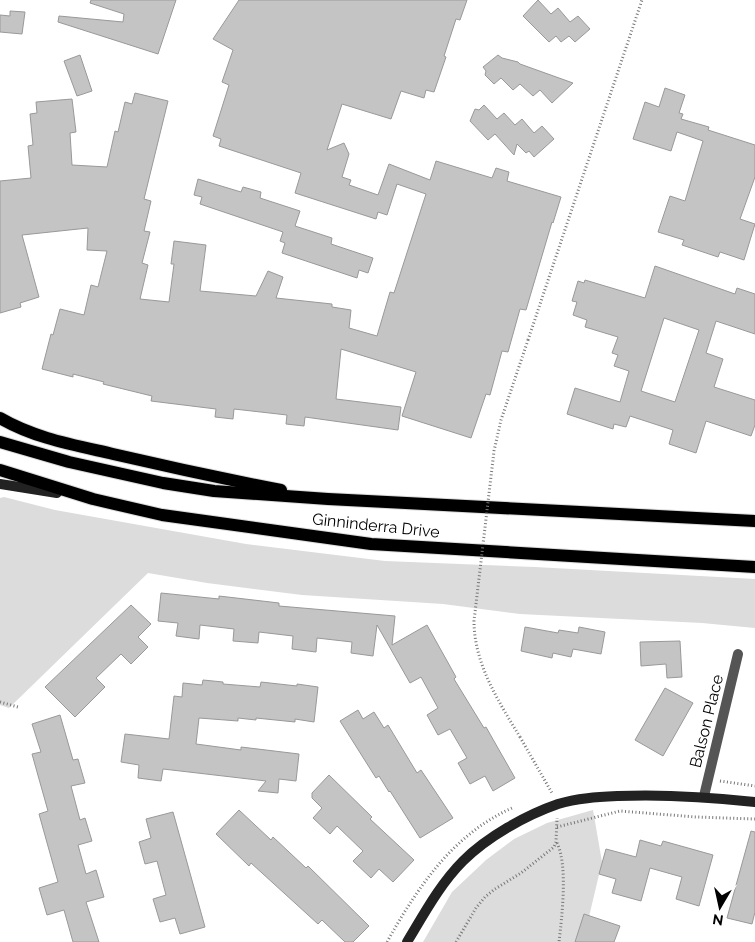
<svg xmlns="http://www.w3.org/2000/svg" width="755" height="942" font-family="Raleway,sans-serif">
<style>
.green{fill:#dcdcdc}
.building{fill:#c4c4c4;stroke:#999;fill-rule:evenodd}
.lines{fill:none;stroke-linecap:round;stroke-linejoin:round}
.primary-casing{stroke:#dbdbdb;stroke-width:14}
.path{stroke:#777;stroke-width:3;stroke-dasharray:1 2.5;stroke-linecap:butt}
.street{stroke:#555;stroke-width:10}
.secondary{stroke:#222;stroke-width:10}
.primary{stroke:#000;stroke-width:12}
.path-bridge{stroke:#777;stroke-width:3;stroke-dasharray:1 2.5;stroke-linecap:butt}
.labels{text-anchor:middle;stroke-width:4;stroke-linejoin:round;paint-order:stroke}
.street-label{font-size:16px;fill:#000;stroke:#fff}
</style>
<rect width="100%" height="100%" fill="#fff"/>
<g class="green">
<path d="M4,497L55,510L246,544L385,561L535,567L755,579V628L702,623L520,614L443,604L302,595L207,583L148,573L9,708L0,705V498Z"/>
<path d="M593,810L602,862L583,942H423L452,892L486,860L514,839L547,823Z"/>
</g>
<g class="building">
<path d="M91,0H176L158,54L58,22L59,16L123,22L124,14L90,3Z"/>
<path d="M239,0H467L460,20L456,19L444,56L446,57L434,92L426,90L424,98L401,91L391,119L342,104L327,150L344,143L349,154L342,177L351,180L349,185L378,195L389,164L430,180L436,161L492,178L496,168L509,172L507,181L561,197L553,223L552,222L526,310L520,309L508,352L502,351L490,395L486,394L471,438L402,416L416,372L341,349L336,399L401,407L398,430L305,417L304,426L286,424L287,415L234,409L233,419L215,417L216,409L151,401L152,396L103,384L104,382L73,374V377L42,369L51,334L53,335L60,309L84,315L91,285L98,287L107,251L87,250L88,228L22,235L39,297L20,303L21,307L0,313V181L31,178L28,146L33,145L30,114L37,113L36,102L72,99L76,132L70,133L72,165L107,167L115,131L118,132L125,102L132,104L135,93L168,101L144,199L151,201L144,231L150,232L142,263L148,265L140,299L169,302L174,264H171L174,241L206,245L200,291L256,296L268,271L283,277L276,298L332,304V307L351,310L349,328L377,336L390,292L394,293L426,194L397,184L387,215L378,212L376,219L295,193L301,173L219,146L221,139L213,136L229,85L222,82L233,50L213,39Z"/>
<path d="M538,0L551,14L558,8L570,22L578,16L590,29L575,42L569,36L561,42L556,36L549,42L523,16Z"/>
<path d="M10,11L25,12L22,34L0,32V15L10,16Z"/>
<path d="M80,55L92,91L77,96L64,61Z"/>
<path d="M498,55L502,58L518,62L520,64L573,83L552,103L540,90L533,96L520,84L513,90L501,78L494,84L485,75L486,71L483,67Z"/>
<path d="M665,88L685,95L679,113L683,114L681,119L709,127L708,130L755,145V177L740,219L755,224L744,260L720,252L718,257L682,245L684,240L658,232L670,196L685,201L703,141L677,132L671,151L633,139L645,102L659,107Z"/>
<path d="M484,105L497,119L504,113L515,125L522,119L534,133L542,126L554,139L534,157L529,151L526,153L517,144L514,155L495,134L488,140L470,121L475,109L479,110Z"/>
<path d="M198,179L241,192L243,187L261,192L260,198L300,211L295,226L332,238L331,244L373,258L368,273L359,270L357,278L282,253L285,243L280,241L283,232L200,204L202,197L194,195Z"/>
<path d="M655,266L735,294L737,288L755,294V334L716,321L706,353L723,359L714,387L755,400V425L751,436L706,421L696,453L669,444L673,430L630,416L626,427L614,424L613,429L567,414L575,388L620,402L629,371L614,366L618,355L612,353L618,337L585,327L587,320L573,315L577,302L572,301L578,281L584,283L585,280L645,298ZM664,318L699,330L675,402L641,391Z"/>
<path d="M161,593L219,599V596L279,603V606L395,616L392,645L427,625L456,677L454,679L484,728L486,727L515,778L493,791L485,776L470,784L458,763L467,758L450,729L438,735L427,715L438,708L421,677L410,683L377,625L373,656L351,653L352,642L317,638L316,652L292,649L293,636L259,632L258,643L233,641L234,629L200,625L199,639L176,636L178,623L158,621Z"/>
<path d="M131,605L151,624L138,637L148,647L131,664L121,654L96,678L105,687L75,717L45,687Z"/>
<path d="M525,627L558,633L559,630L578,633L579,627L605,632L601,654L573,649L571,657L553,653L552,658L521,651Z"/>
<path d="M680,641L682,677L667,678L666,664L641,666L640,642Z"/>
<path d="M203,680L223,682V684L260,687L261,682L297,686V684L318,687L314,722L295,719V722L256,718V720L238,718V721L199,718L196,744L241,750V747L299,754L296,781L279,779L278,793L258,791L266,781L163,769L161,781L138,778L139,765L121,762L125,734L169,739L174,696L182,697L183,683L202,685Z"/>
<path d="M665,688L693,703L663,756L635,740Z"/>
<path d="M358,710L363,719L374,712L384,728L388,725L417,773L421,770L453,818L420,838L390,791L389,792L379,776L376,778L340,721Z"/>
<path d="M60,715L73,760L78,759L85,783L71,786L80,820L85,818L92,841L78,845L86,874L96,870L104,897L86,902L99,942H73L64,910L47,915L39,888L58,882L39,814L48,811L32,754L41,752L32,724Z"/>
<path d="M329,775L372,817L370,819L414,860L393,882L379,869L371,878L353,861L363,851L337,826L330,834L313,818L322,808L312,798V793Z"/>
<path d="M239,810L271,840L273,837L306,868L308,866L369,926L353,942H345L322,920L318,924L251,863L249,866L216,834Z"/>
<path d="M173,812L205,927L180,934L175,918L160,922L153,899L166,895L157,861L145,864L139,842L151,838L146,819Z"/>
<path d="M751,831L755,832V912L752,924L727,918Z"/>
<path d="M640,840L661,846L663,841L713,855L699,906L676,899L682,877L650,868L641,901L612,893L616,879L599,874L606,849L636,857Z"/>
<path d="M584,914L620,926L614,942H575Z"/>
</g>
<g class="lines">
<defs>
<g id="primary">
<path d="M0,418C34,438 74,445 113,454C169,467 225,479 281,490"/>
<path d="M0,442L69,462L163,483L214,491L328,499L755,521"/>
<path d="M0,470L93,499L162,515L371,544L755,567"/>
</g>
</defs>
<use href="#primary" class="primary-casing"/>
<g class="path">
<path d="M528,340L642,0"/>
<path d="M0,702L18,707"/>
<path d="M520,737L552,793"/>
<path d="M720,781L755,786"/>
<path d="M557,827L620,811L696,817L755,819"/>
<path d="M557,843C568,865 562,916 559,942"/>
<path d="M387,942C418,887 452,835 512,808"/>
<path d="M456,942L476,908L485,897L495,889L521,873L554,847L556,842L557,818"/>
</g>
<path class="street" d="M704,796L738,654"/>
<g class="secondary">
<path d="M0,484L57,493"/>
<path d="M407,942C424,914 440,884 463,861C487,837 526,815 558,804C577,798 598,797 618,796C664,794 709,797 755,802"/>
</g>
<use href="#primary" class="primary"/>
<path class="path-bridge" d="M520,737C499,702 474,664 474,621L494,451L501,420L528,340"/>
</g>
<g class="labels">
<g class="street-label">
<text transform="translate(376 525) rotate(6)" y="6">Ginninderra Drive</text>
<text transform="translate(706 721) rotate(-76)" y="6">Balson Place</text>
</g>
</g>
<g transform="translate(720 907) rotate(189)" stroke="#ffffff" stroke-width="4" paint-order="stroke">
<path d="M0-4L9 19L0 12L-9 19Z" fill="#000000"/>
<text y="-8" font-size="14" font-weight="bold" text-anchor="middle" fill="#000000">N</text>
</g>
</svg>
